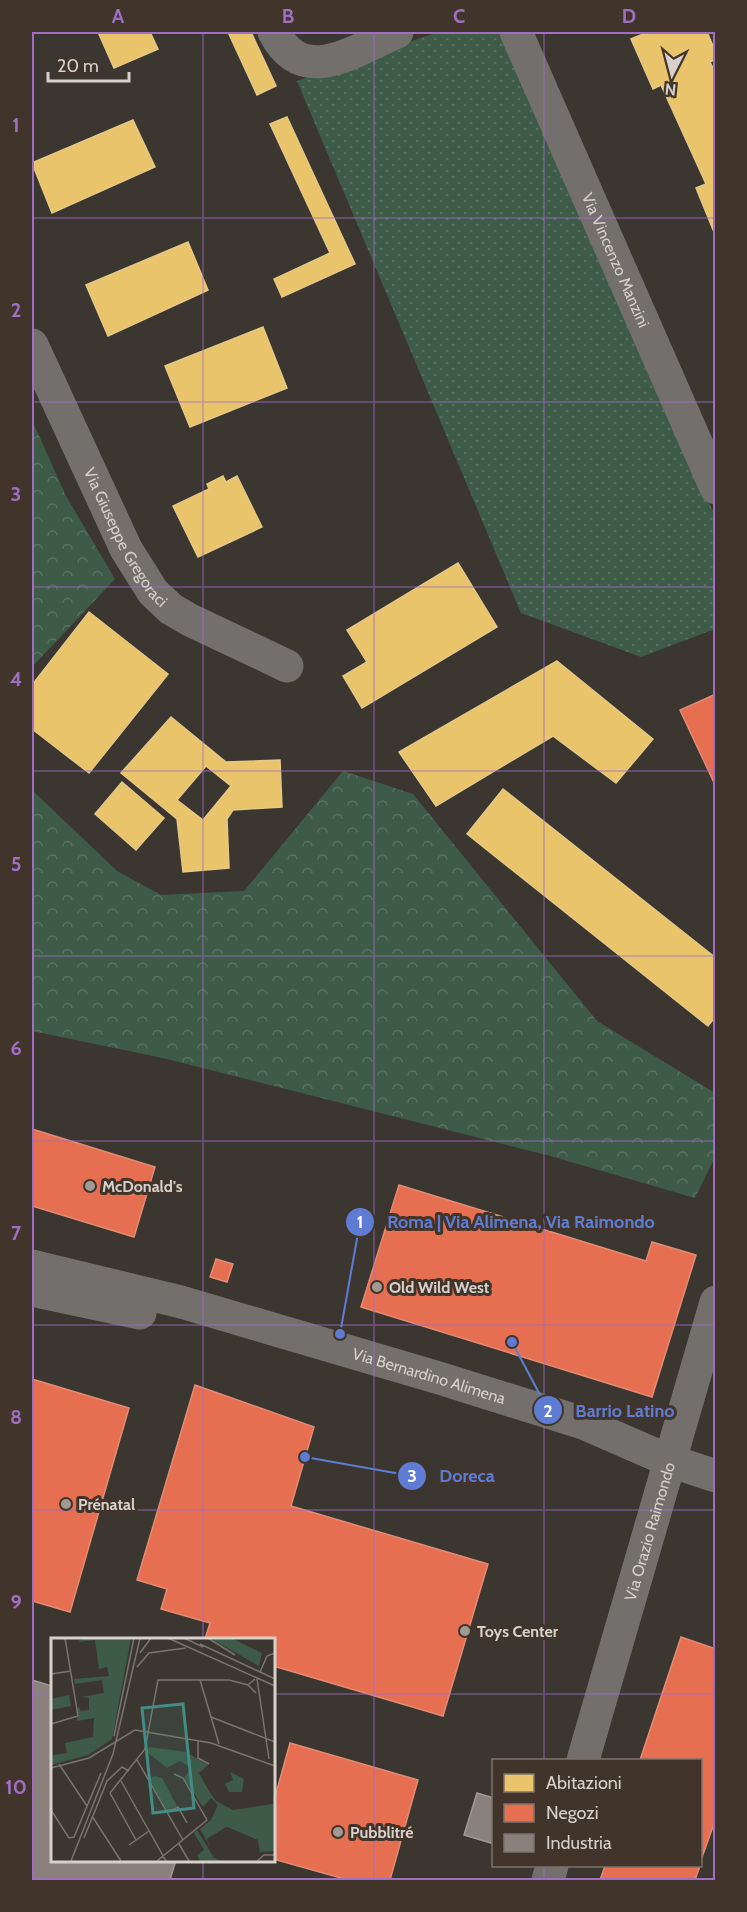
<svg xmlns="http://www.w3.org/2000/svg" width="747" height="1912" font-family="Cabin,sans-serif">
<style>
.grass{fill:url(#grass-dots)}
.park{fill:url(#park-crowns)}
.homes{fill:#e9c46a;stroke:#e4c887;stroke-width:1.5;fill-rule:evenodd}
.shops{fill:#e76f51;stroke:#e28c75;stroke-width:1.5}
.industry{fill:#8a817c;stroke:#a19993;stroke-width:1.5}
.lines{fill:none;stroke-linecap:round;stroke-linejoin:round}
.minor{stroke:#726f6c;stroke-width:33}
.grid{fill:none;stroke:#a06ec3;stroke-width:1.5;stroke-opacity:0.55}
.poi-dot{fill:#a19a94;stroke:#41352b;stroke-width:2}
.labels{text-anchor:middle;stroke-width:6;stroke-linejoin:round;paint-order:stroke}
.street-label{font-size:16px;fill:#d8d0ca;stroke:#41352b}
.poi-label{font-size:16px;font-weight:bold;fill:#d8d0ca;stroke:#41352b;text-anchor:start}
.inset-road{fill:none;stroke:#7a746e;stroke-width:1.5}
.view{fill:#418c85;fill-opacity:0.15;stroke:#418c85;stroke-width:3}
.inset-edge{fill:none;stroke:#d8d0ca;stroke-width:3}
.leader{fill:none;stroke:#5e7cd3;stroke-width:2}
.callout-dot{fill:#5e7cd3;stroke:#41352b;stroke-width:2}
.mark-label{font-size:18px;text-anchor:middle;font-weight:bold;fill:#fff}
.callout-label{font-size:18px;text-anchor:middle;font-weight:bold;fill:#5e7cd3;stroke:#41352b;stroke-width:6;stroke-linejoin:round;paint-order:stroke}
.neatline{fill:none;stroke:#a06ec3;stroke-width:2}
.grid-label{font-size:20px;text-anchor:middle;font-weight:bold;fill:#a06ec3}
</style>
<defs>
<pattern id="grass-dots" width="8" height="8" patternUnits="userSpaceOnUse" patternTransform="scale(1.5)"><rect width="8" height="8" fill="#3e5b47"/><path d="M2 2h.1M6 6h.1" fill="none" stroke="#597260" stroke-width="1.8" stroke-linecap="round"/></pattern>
<pattern id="park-crowns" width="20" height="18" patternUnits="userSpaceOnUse" patternTransform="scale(1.5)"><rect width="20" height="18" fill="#3e5b47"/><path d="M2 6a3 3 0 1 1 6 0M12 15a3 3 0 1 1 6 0" fill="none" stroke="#597260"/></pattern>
</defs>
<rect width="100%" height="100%" fill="#3c3630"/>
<path class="grass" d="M438,32H501L715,516V629L641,657L521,613L297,81Z"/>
<g class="park">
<path d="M32,420L66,496L115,579L32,667Z"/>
<path d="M343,771L413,794L597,1021L715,1093V1157L695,1198L547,1155L163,1058L32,1031V790L117,871L161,895L244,891Z"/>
</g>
<g class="homes">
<path d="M98,32H150L158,49L114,68Z"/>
<path d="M228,32H251L276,86L257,95Z"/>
<path d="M648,32H707L716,53V59L710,62L716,74V237L696,188L706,184L661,85L653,89L631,39Z"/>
<path d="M287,117L355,264L282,297L274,279L330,253L270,124Z"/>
<path d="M133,120L155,167L52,213L32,163Z"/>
<path d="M188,242L208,290L108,336L86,285Z"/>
<path d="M263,327L287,388L190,427L165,366Z"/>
<path d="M223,476L226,482L237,476L262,527L198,557L173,506L209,489L207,484Z"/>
<path d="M458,563L497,627L362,708L343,676L367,662L347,630Z"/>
<path d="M89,612L168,674L89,773L32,729V685Z"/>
<path d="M557,661L653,739L616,783L553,736L436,806L399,752Z"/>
<path d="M171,717L226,762L280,760L282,807L233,810L227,819L229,868L183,872L177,819L121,773ZM206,766L231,786L203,820L177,800Z"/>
<path d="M122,782L164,818L136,850L95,814Z"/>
<path d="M503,789L716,958V1016L708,1026L467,834Z"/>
</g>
<g class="shops">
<path d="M716,694V787L680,710Z"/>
<path d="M32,1129L155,1167L134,1237L32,1206Z"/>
<path d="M399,1185L646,1261L652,1242L696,1255L652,1397L361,1307Z"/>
<path d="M216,1259L233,1264L227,1282L210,1277Z"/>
<path d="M32,1379L129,1408L70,1612L32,1601Z"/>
<path d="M195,1385L314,1427L291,1506L488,1564L443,1716L273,1666V1639H205L210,1623L161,1609L167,1589L137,1580Z"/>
<path d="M681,1637L716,1649V1818L700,1863V1760H640Z"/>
<path d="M290,1743L418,1780L390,1880H348L273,1859V1804Z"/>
<path d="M605,1866H700L695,1880H600Z"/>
</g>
<g class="industry">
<path d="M32,1680L52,1686V1860H176L170,1880H32Z"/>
<path d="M477,1793L494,1798V1844L464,1835Z"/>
</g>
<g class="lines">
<g class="minor">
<path d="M274,32C303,89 355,50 397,32"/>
<path id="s1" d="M516,32L716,488"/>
<path id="s2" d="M32,345L126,549L153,592L171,609L190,620L287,666"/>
<path id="s3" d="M32,1266L181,1302L439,1378L583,1423L670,1461L716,1476"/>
<path d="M32,1290L140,1313"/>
<path id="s4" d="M583,1760L716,1302"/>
<path d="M548,1880L552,1866"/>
</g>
</g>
<path class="grid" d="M203,32V1639M374,32V1880M544,32V1760M32,218H716M32,402H716M32,587H716M32,771H716M32,956H716M32,1141H716M32,1325H716M32,1510H716M32,1694H52M273,1694H716M203,1860V1880M544,1866V1880"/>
<g class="poi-dot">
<circle cx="90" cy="1186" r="6"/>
<circle cx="377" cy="1287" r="6"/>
<circle cx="66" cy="1504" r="6"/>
<circle cx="465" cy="1631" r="6"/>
<circle cx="338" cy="1832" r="6"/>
</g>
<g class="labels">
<g class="street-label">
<text dy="6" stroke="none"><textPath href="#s1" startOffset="249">Via Vincenzo Manzini</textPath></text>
<text dy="6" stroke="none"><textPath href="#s2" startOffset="214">Via Giuseppe Gregoraci</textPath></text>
<text dy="6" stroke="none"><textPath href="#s3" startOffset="412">Via Bernardino Alimena</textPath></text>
<text dy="6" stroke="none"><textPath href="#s4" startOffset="238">Via Orazio Raimondo</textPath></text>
</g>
<g class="poi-label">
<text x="102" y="1192">McDonald's</text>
<text x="389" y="1293">Old Wild West</text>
<text x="78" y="1510">Prénatal</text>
<text x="477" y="1637">Toys Center</text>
<text x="350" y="1838">Pubblitré</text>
</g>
</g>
<g transform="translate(51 1638)">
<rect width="224" height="224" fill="#3c3630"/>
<path d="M32,0H80L61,101L37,117L0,127L2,117L16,115L14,105L42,99L43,80L26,83L27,68L30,73L38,72V60L30,59L53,55L51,42L24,46L23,41L58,38L56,29L48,31L44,2L27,4ZM159,0H180L211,15L208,28ZM104,138L111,140L126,168L116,173L98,141ZM160,182L187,192L175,189L156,201L159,208L149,191ZM146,192L163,220L171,223H149L146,217L153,212L143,195Z" fill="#3e5b47"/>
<path d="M18,57L20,68L0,72V61ZM98,109L135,114L157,127L148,135L158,153L165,163L182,172L222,166L223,152V213L209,214L207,202L160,182L167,167L160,160L152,169L133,140L140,130L129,123L116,130L96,114Z" fill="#3e5b47"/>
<path d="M179,134L193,141L191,154H178L174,146L182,142Z" fill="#3e5b47"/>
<path class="inset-road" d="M117,0L224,48M133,0L152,9M157,0L184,17M149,6L224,41M89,15L100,0M86,29L98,15L135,10M209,34L216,18L224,15M0,36L20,33M204,41L197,47L205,55M206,41L218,121M149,42L168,106M160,79L224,104M0,86L27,78L14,0M0,93V117M63,98L83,0M147,103V120L158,126M86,122L132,202M8,126L36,168M0,130L38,120L84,92L160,105L224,128M70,143L115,223M59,155L94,111L107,42H178L197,47M59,155L85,202M0,172L18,200L23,199L50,135M116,174L127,169L136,185M41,178L70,223M33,200L56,143L71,129L78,133M128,206L138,223M78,207L98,193M20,223L62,116L89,0M106,223L156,182L132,140L123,136M206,223L213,217H224"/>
<path class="view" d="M132,66L143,170L102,175L91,70Z"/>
<rect width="224" height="224" class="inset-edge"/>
</g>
<path class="leader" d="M340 1334L360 1222M512 1342L548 1410M305 1457L412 1476"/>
<g class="callout-dot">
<circle cx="340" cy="1334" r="6"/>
<circle cx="512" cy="1342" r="6"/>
<circle cx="305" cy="1457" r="6"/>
<circle cx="360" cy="1222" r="15"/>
<circle cx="548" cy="1410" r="15"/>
<circle cx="412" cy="1476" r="15"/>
</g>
<g class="mark-label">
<text x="360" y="1228">1</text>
<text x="548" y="1417">2</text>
<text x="412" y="1482">3</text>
</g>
<g class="callout-label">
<text x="521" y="1228">Roma | Via Alimena, Via Raimondo</text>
<text x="625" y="1417">Barrio Latino</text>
<text x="467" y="1482">Doreca</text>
</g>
<rect width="747" height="1912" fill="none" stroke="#41352b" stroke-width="66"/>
<rect x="492" y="1759" width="210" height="108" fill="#41352b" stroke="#7d736b" stroke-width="1.5"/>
<rect x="504" y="1774" width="30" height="18" fill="#e9c46a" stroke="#7d736b" stroke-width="1.5"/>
<text x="546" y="1789" font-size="18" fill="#d8d0ca">Abitazioni</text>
<rect x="504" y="1804" width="30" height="18" fill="#e76f51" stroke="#7d736b" stroke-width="1.5"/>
<text x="546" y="1819" font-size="18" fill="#d8d0ca">Negozi</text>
<rect x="504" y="1834" width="30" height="18" fill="#8a817c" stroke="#7d736b" stroke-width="1.5"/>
<text x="546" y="1849" font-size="18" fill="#d8d0ca">Industria</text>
<g transform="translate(672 75) rotate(186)" stroke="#41352b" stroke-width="4.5" paint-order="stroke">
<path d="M0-4.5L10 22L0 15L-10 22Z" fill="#d8d0ca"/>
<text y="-9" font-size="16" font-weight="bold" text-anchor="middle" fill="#d8d0ca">N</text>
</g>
<path d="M48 72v9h81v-9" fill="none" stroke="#d8d0ca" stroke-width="3"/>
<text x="57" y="72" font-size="18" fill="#d8d0ca" stroke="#41352b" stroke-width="4.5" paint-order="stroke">20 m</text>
<rect x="33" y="33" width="681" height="1846" class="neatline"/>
<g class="grid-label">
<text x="118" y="23">A</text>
<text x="288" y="23">B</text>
<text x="459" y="23">C</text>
<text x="629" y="23">D</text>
<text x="16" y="132">1</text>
<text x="16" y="317">2</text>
<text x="16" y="501">3</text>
<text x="16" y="686">4</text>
<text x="16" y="871">5</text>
<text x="16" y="1055">6</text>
<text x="16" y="1240">7</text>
<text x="16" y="1424">8</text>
<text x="16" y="1609">9</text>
<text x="16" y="1794">10</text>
</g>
</svg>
